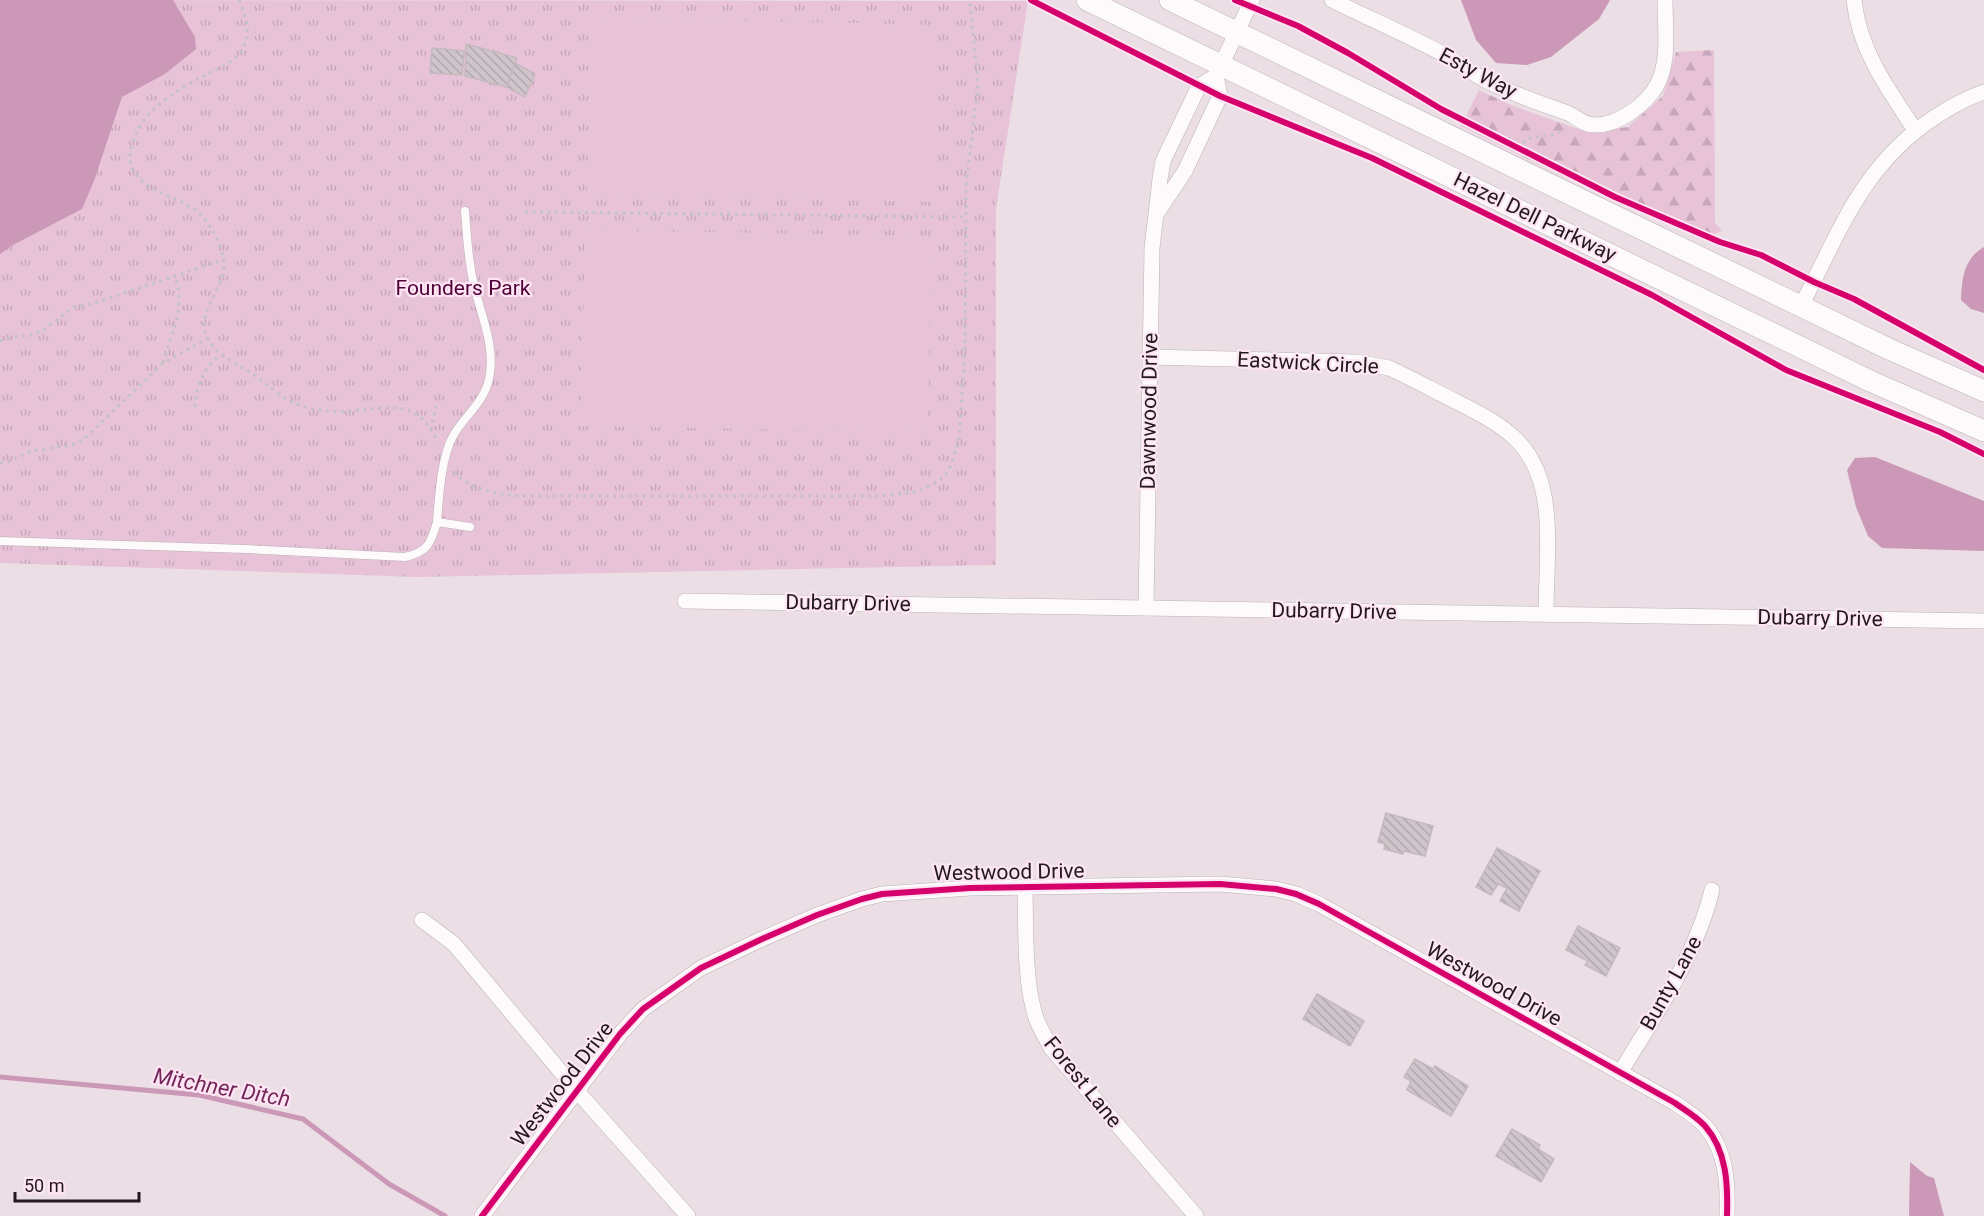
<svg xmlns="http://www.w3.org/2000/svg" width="1984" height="1216" font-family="Roboto,sans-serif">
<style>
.grass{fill:url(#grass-tufts)}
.forest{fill:url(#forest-firs)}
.pitch{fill:#e8c3d8}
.water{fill:#cb99b7}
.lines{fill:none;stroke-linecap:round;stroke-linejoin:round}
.stream{stroke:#cb99b7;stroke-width:5}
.building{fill:url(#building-back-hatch);stroke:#c4b9bf;stroke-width:1.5}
.service-casing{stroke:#bcb1b7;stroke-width:9}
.minor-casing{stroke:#bcb1b7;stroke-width:16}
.secondary-casing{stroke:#bcb1b7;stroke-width:22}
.path{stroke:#c6c2c4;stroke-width:3;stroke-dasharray:3 4.5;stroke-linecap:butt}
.service{stroke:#fcfafb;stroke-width:8}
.minor{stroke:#fcfafb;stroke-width:15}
.secondary{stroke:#fcfafb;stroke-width:21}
.cycleway-casing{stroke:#fee5f3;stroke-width:10}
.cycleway{stroke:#d6006c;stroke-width:6}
.labels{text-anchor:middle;stroke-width:4.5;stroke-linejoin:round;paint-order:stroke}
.street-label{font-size:21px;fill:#22191e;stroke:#fee5f3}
.park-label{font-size:21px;fill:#4f0039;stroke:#fee5f3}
.water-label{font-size:22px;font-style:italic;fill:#732659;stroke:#fee5f3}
</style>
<defs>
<pattern id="grass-tufts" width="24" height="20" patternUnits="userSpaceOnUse" patternTransform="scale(1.5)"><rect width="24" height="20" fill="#e8c3d8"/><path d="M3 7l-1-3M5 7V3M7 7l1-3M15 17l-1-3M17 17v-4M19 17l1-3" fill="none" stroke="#c7a7b9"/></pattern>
<pattern id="forest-firs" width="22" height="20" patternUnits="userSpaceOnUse" patternTransform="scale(1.5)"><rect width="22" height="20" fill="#e8c3d8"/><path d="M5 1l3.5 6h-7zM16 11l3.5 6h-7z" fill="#c7a7b9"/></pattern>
<pattern id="building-back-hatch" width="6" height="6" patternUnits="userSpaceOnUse" patternTransform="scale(1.5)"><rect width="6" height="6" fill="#cfc5cb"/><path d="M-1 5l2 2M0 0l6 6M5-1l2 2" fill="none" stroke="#b1a9ae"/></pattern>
</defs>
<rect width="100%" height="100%" fill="#ebdee5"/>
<path class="grass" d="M0,0L1028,1L996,209V565L418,577L0,563Z"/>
<path class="forest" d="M1714,50L1715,223L1722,231L1704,239L1564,177L1461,126L1479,90L1513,106L1575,128L1605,130L1628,127L1663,96L1676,52Z"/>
<g class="pitch">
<path d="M591,17L936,25L932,202L587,195Z"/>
<path d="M585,230L931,236L928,432L581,426Z"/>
</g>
<g class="water">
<path d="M0,0H173L195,37L196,49L165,74L122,97L94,181L82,209L13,245L0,254Z"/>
<path d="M1461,0H1610L1599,19L1551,57L1527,65L1496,63L1476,40Z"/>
<path d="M1984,247V313L1971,309L1961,300C1962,280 1963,259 1984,247Z"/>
<path d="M1875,457L1984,501V551L1882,548L1868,536L1856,507L1847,470L1855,458Z"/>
<path d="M1910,1162L1927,1176L1934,1178L1944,1216H1909Z"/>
</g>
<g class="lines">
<path class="stream" d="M0,1077L199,1095L303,1119L389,1184L445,1216"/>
</g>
<g class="building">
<path d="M466,44L517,58L507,87L465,76Z"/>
<path d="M432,48L464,51L462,75L430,73Z"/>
<path d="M515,63L535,74L525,97L507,87Z"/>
<path d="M1386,813L1433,826L1425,856L1404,851L1403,854L1384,849L1385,844L1378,842Z"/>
<path d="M1497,848L1540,871L1519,911L1500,901L1507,888L1498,884L1491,895L1476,887Z"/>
<path d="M1578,926L1620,948L1606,976L1585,965L1588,961L1566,950Z"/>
<path d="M1317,994L1364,1021L1350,1046L1303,1019Z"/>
<path d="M1415,1059L1433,1069L1435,1066L1468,1086L1451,1116L1407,1090L1411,1081L1404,1077Z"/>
<path d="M1512,1129L1540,1145L1538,1149L1554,1159L1541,1182L1496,1156Z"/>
</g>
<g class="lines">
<defs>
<g id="service">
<path d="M437,522C439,497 441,458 453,436C464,416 484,403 489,379C496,346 481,316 474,285C468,261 467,236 465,211"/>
<path d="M0,541L245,549L405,557C428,552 431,543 437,522L470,527"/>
</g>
<g id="minor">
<path d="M1332,0C1370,19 1410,36 1447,56C1460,64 1472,73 1485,80C1511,93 1538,103 1565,112C1577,116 1580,124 1594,125C1617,126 1646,105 1657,85C1670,61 1665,27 1665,0"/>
<path d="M1854,0C1859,50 1888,89 1915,130"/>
<path d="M1157,213L1185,171L1220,96L1216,76"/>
<path d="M1801,306C1840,232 1861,166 1935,117C1950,107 1967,98 1984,92"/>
<path d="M1149,357L1356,362L1389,368C1411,378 1433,390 1455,401C1507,427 1539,445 1546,509C1550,541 1546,581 1546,614"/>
<path d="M685,601L1984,621"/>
<path d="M1146,608L1152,248L1160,179L1163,161L1199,86L1216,76L1252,0"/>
<path d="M1025,888C1026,927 1024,982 1036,1018C1040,1029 1046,1038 1051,1048L1196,1216"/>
<path d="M422,920L454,944L576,1090L688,1216"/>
<path d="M1620,1073C1655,1015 1696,956 1712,890"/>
<path d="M482,1216L620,1034L643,1009L701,968L762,939L817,915L862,899L882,894L970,888L1220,884L1276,889L1296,894L1319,904L1675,1103C1685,1110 1697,1117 1705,1126C1727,1151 1728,1185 1727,1216"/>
</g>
<g id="secondary">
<path d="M1087,0L1870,381L1984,431"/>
<path d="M1170,0L1891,350L1984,391"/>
</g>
</defs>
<use href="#service" class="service-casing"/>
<use href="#minor" class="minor-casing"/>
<use href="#secondary" class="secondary-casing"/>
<g class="path">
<path d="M239,0C245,15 252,33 243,48C236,61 223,66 211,72C179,89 140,109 131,148C123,187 170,193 194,209C201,214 207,222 212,230C218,239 223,252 224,264C225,289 195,312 207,337C216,355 232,361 248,371C268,383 282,401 305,407C320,411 335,412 350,411C391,408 418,397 438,443"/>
<path d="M1518,149C1529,129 1552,142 1565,128"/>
<path d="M525,212L966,217"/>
<path d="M0,341L13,337L31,335L42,331L74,307L98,302L223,260"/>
<path d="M163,363C172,330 186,310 175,276"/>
<path d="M195,407C196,386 204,368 220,355"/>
<path d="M431,430L436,406"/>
<path d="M0,463L8,462L28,452L75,444L83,440L163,363L208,338"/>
<path d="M454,472C473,491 497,495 523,496H880L916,492L939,481L946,474L952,463L959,439L965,351L966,186L978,84L970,0"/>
</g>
<use href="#service" class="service"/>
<use href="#minor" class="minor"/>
<use href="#secondary" class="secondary"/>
<defs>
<g id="cycleway">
<path d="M1031,0L1220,96L1372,158L1652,295L1786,370L1940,432L1984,454"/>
<path d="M1235,0L1298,26L1348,53L1441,109L1615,197L1720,242L1761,255L1814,282L1854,299L1984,370"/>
<path d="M482,1216L620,1034L643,1009L701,968L762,939L817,915L862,899L882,894L970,888L1220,884L1276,889L1296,894L1319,904L1675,1103C1685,1110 1697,1117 1705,1126C1727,1151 1728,1185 1727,1216"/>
</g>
</defs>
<use href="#cycleway" class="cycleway-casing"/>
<use href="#cycleway" class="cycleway"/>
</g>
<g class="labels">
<g class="street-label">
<text transform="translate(1478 73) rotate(28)" y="7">Esty Way</text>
<text transform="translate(1535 217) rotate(26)" y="7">Hazel Dell Parkway</text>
<text transform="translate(1308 363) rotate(3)" y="7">Eastwick Circle</text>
<text transform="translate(1149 411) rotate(-89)" y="7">Dawnwood Drive</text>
<text transform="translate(848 603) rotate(1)" y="7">Dubarry Drive</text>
<text transform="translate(1334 611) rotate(1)" y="7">Dubarry Drive</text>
<text transform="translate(1820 618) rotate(1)" y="7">Dubarry Drive</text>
<text transform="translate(1009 872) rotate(-1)" y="7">Westwood Drive</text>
<text transform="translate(1671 983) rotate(-61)" y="7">Bunty Lane</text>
<text transform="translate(1494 984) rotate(29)" y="7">Westwood Drive</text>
<text transform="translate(1083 1082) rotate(51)" y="7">Forest Lane</text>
<text transform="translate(562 1084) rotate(-52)" y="7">Westwood Drive</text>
</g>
<g class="park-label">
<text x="463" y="295">Founders Park</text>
</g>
<g class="water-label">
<text transform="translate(222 1087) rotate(10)" y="8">Mitchner Ditch</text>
</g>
</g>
<path d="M15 1192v9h124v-9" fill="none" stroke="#22191e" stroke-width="3"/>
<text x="24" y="1192" font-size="18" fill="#22191e" stroke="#fee5f3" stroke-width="4.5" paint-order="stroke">50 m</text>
</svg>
